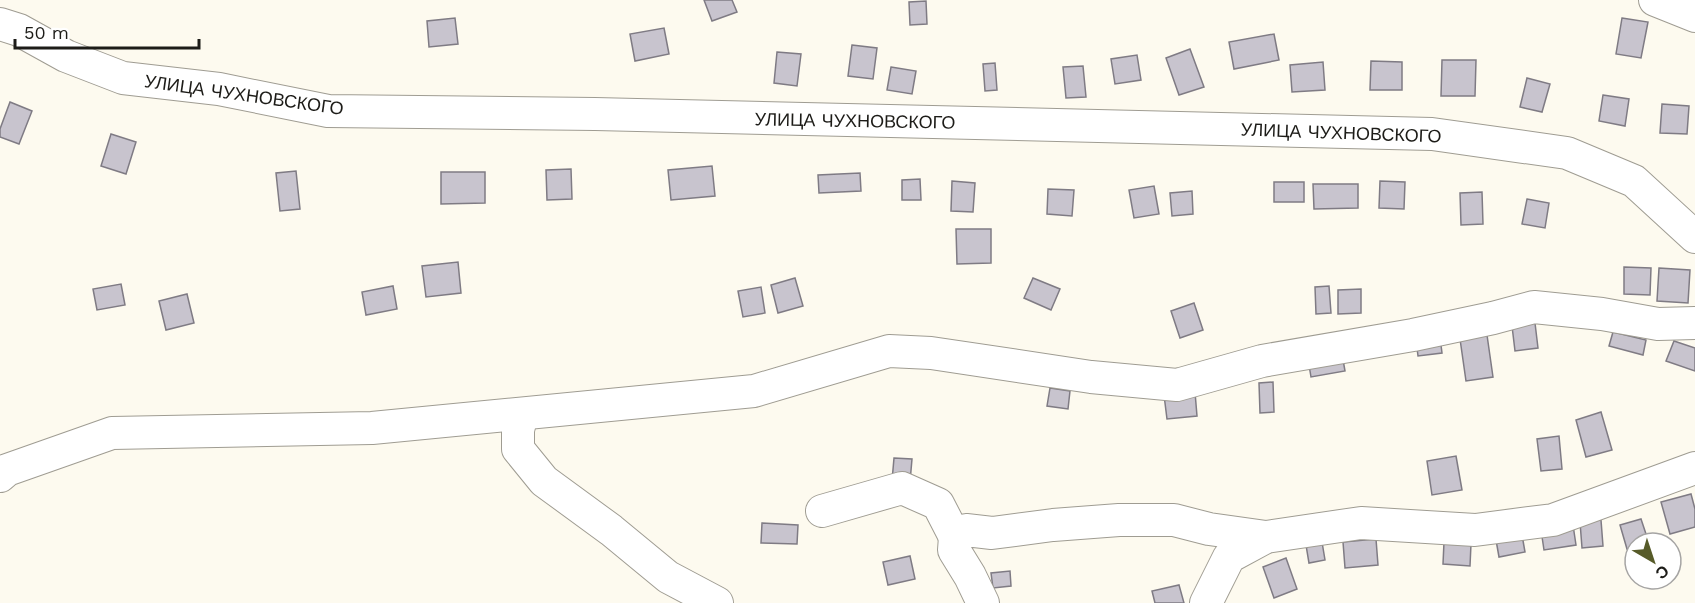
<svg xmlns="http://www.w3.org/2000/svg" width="1695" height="603" font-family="'Work Sans',sans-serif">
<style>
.building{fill:#c8c4ce;stroke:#7f7b84;stroke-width:1.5}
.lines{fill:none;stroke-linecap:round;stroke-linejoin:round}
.minor-casing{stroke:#9f9c92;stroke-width:34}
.minor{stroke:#fff;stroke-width:32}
.labels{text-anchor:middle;stroke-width:4.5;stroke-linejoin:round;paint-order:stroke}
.street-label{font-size:18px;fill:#1d1c18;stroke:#fff}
</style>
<rect width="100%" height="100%" fill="#fdfaef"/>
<g class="building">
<path d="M704,0H732L737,12L712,21Z"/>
<path d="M926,1L927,24L910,25L909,2Z"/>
<path d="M455,18L458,44L429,47L427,21Z"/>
<path d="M1622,18L1648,22L1641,58L1616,54Z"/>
<path d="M664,28L669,54L635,61L630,34Z"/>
<path d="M1274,34L1279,60L1234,69L1229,42Z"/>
<path d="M852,45L877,48L873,79L848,76Z"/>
<path d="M1190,49L1204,87L1179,95L1166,58Z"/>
<path d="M777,52L801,54L797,86L774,83Z"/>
<path d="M1137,55L1141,80L1115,84L1111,59Z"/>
<path d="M1442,60H1476L1475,96H1441Z"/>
<path d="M1371,61L1402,62V90H1370Z"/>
<path d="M1323,62L1325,90L1292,92L1290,65Z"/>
<path d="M995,63L997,90L985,91L983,64Z"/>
<path d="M1083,66L1086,97L1066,98L1063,67Z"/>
<path d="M891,67L916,71L912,94L887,90Z"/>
<path d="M1527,78L1550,84L1542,112L1520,107Z"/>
<path d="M1603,95L1629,99L1625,126L1599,121Z"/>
<path d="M10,102L32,111L19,144L0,137V129Z"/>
<path d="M1662,104L1689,106L1687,134L1660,133Z"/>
<path d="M111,134L136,142L126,174L101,166Z"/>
<path d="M712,166L715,196L671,200L668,170Z"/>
<path d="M571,169L572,199L547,200L546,170Z"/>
<path d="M296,171L300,209L280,211L276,173Z"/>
<path d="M441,172H485V203L441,204Z"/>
<path d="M860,173L861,191L819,193L818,175Z"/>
<path d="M920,179L921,200H902V180Z"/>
<path d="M952,181L975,183L973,212L951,211Z"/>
<path d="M1380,181L1405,182L1404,209L1379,208Z"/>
<rect x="1274" y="182" width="30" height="20"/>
<path d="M1313,184H1358V208L1314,209Z"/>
<path d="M1154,186L1159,214L1134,218L1129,190Z"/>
<path d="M1048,189L1074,190L1072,216L1047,214Z"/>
<path d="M1192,191L1193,214L1172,216L1170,193Z"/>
<path d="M1482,192L1483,224L1461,225L1460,193Z"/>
<path d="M1527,199L1549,203L1545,228L1522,224Z"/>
<path d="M956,229H991V263L957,264Z"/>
<path d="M458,262L461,293L426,297L422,266Z"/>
<path d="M1624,267L1651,268L1650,295L1624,294Z"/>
<path d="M1659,268L1690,270L1688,303L1657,301Z"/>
<path d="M795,278L803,306L778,313L771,285Z"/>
<path d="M1033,278L1060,289L1051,310L1024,298Z"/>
<path d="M121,284L125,305L97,310L93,289Z"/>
<path d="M393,286L397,309L366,315L362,292Z"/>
<path d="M1329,286L1331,313L1316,314L1315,287Z"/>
<path d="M761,287L765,313L743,317L738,291Z"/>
<path d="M1361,289V313L1338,314V290Z"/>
<path d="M187,294L194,323L166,330L159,301Z"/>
<path d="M1194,303L1203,330L1180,338L1171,311Z"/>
<path d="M1535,323L1538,348L1515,351L1512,326Z"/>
<path d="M1613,332L1646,340L1643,355L1609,346Z"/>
<path d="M1487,335L1493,377L1466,381L1460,339Z"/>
<path d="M1440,337L1442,353L1418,356L1416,340Z"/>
<path d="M1674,341L1695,348V371L1666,361Z"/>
<path d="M1342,354L1345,371L1311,377L1308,359Z"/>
<path d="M1273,382L1274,412L1260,413L1259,383Z"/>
<path d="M1050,388L1070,391L1068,409L1047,406Z"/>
<path d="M1195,392L1197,416L1167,419L1164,395Z"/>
<path d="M1601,412L1612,450L1586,457L1576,420Z"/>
<path d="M1559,436L1562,469L1541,471L1537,439Z"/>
<path d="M1456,456L1462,490L1432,495L1427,461Z"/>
<path d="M894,458L912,459L910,482L892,481Z"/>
<path d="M1691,494L1695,509V527L1670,534L1661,502Z"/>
<path d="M1641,519L1649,543H1635V547L1627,549L1620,525Z"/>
<path d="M1601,520L1603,546L1582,548L1580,522Z"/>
<path d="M762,523L798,525L797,544L761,543Z"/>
<path d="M1573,525L1576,545L1544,550L1541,530Z"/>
<path d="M1522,535L1525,552L1499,557L1496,540Z"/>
<path d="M1376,539L1378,565L1345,568L1343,542Z"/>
<path d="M1322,542L1325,560L1309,563L1306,545Z"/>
<path d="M1444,542L1471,544L1470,566L1443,564Z"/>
<path d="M910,556L915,579L888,585L883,562Z"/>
<path d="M1286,558L1297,589L1274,598L1263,567Z"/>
<path d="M1010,571L1011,586L993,588L991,573Z"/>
<path d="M1179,585L1184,603H1155L1152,591Z"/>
</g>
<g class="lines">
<defs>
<g id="minor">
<path d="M1655,0L1695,16"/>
<path d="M0,24L19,30L66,56L123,78L219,89L328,111L595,114L1432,134L1567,153L1634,181L1695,237"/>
<path d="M522,414L518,430V449L544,481L611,530L668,577L717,603"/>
<path d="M0,476L7,470L112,433L372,428L754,391L889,351L931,353L1091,377L1177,385L1262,361L1413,335L1493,318L1534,307L1602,314L1658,324L1695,323"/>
<path d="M822,511L902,488L938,504L955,537"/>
<path d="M983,603L970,576L954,550L955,537L966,530L992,533L1053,525L1119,520H1174L1209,529L1266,537"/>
<path d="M1206,603L1229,557L1266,537L1361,523L1475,530L1553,520L1695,468"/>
</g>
</defs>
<use href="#minor" class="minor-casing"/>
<use href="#minor" class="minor"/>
</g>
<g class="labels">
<g class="street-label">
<text transform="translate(244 95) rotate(8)" y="6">УЛИЦА ЧУХНОВСКОГО</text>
<text transform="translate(855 121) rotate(1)" y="6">УЛИЦА ЧУХНОВСКОГО</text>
<text transform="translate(1341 133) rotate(2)" y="6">УЛИЦА ЧУХНОВСКОГО</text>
</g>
</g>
<g transform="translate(1653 561) rotate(141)"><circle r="28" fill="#ffffff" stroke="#a5a4a3" stroke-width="1.5"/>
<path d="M0-4.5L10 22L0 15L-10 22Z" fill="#575b29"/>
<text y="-9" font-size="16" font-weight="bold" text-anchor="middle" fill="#1d1c18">С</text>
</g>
<path d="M15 39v9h184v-9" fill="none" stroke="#1d1c18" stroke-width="3"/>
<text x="24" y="39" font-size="18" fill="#1d1c18" stroke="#ffffff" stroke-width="4.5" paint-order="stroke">50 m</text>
</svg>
